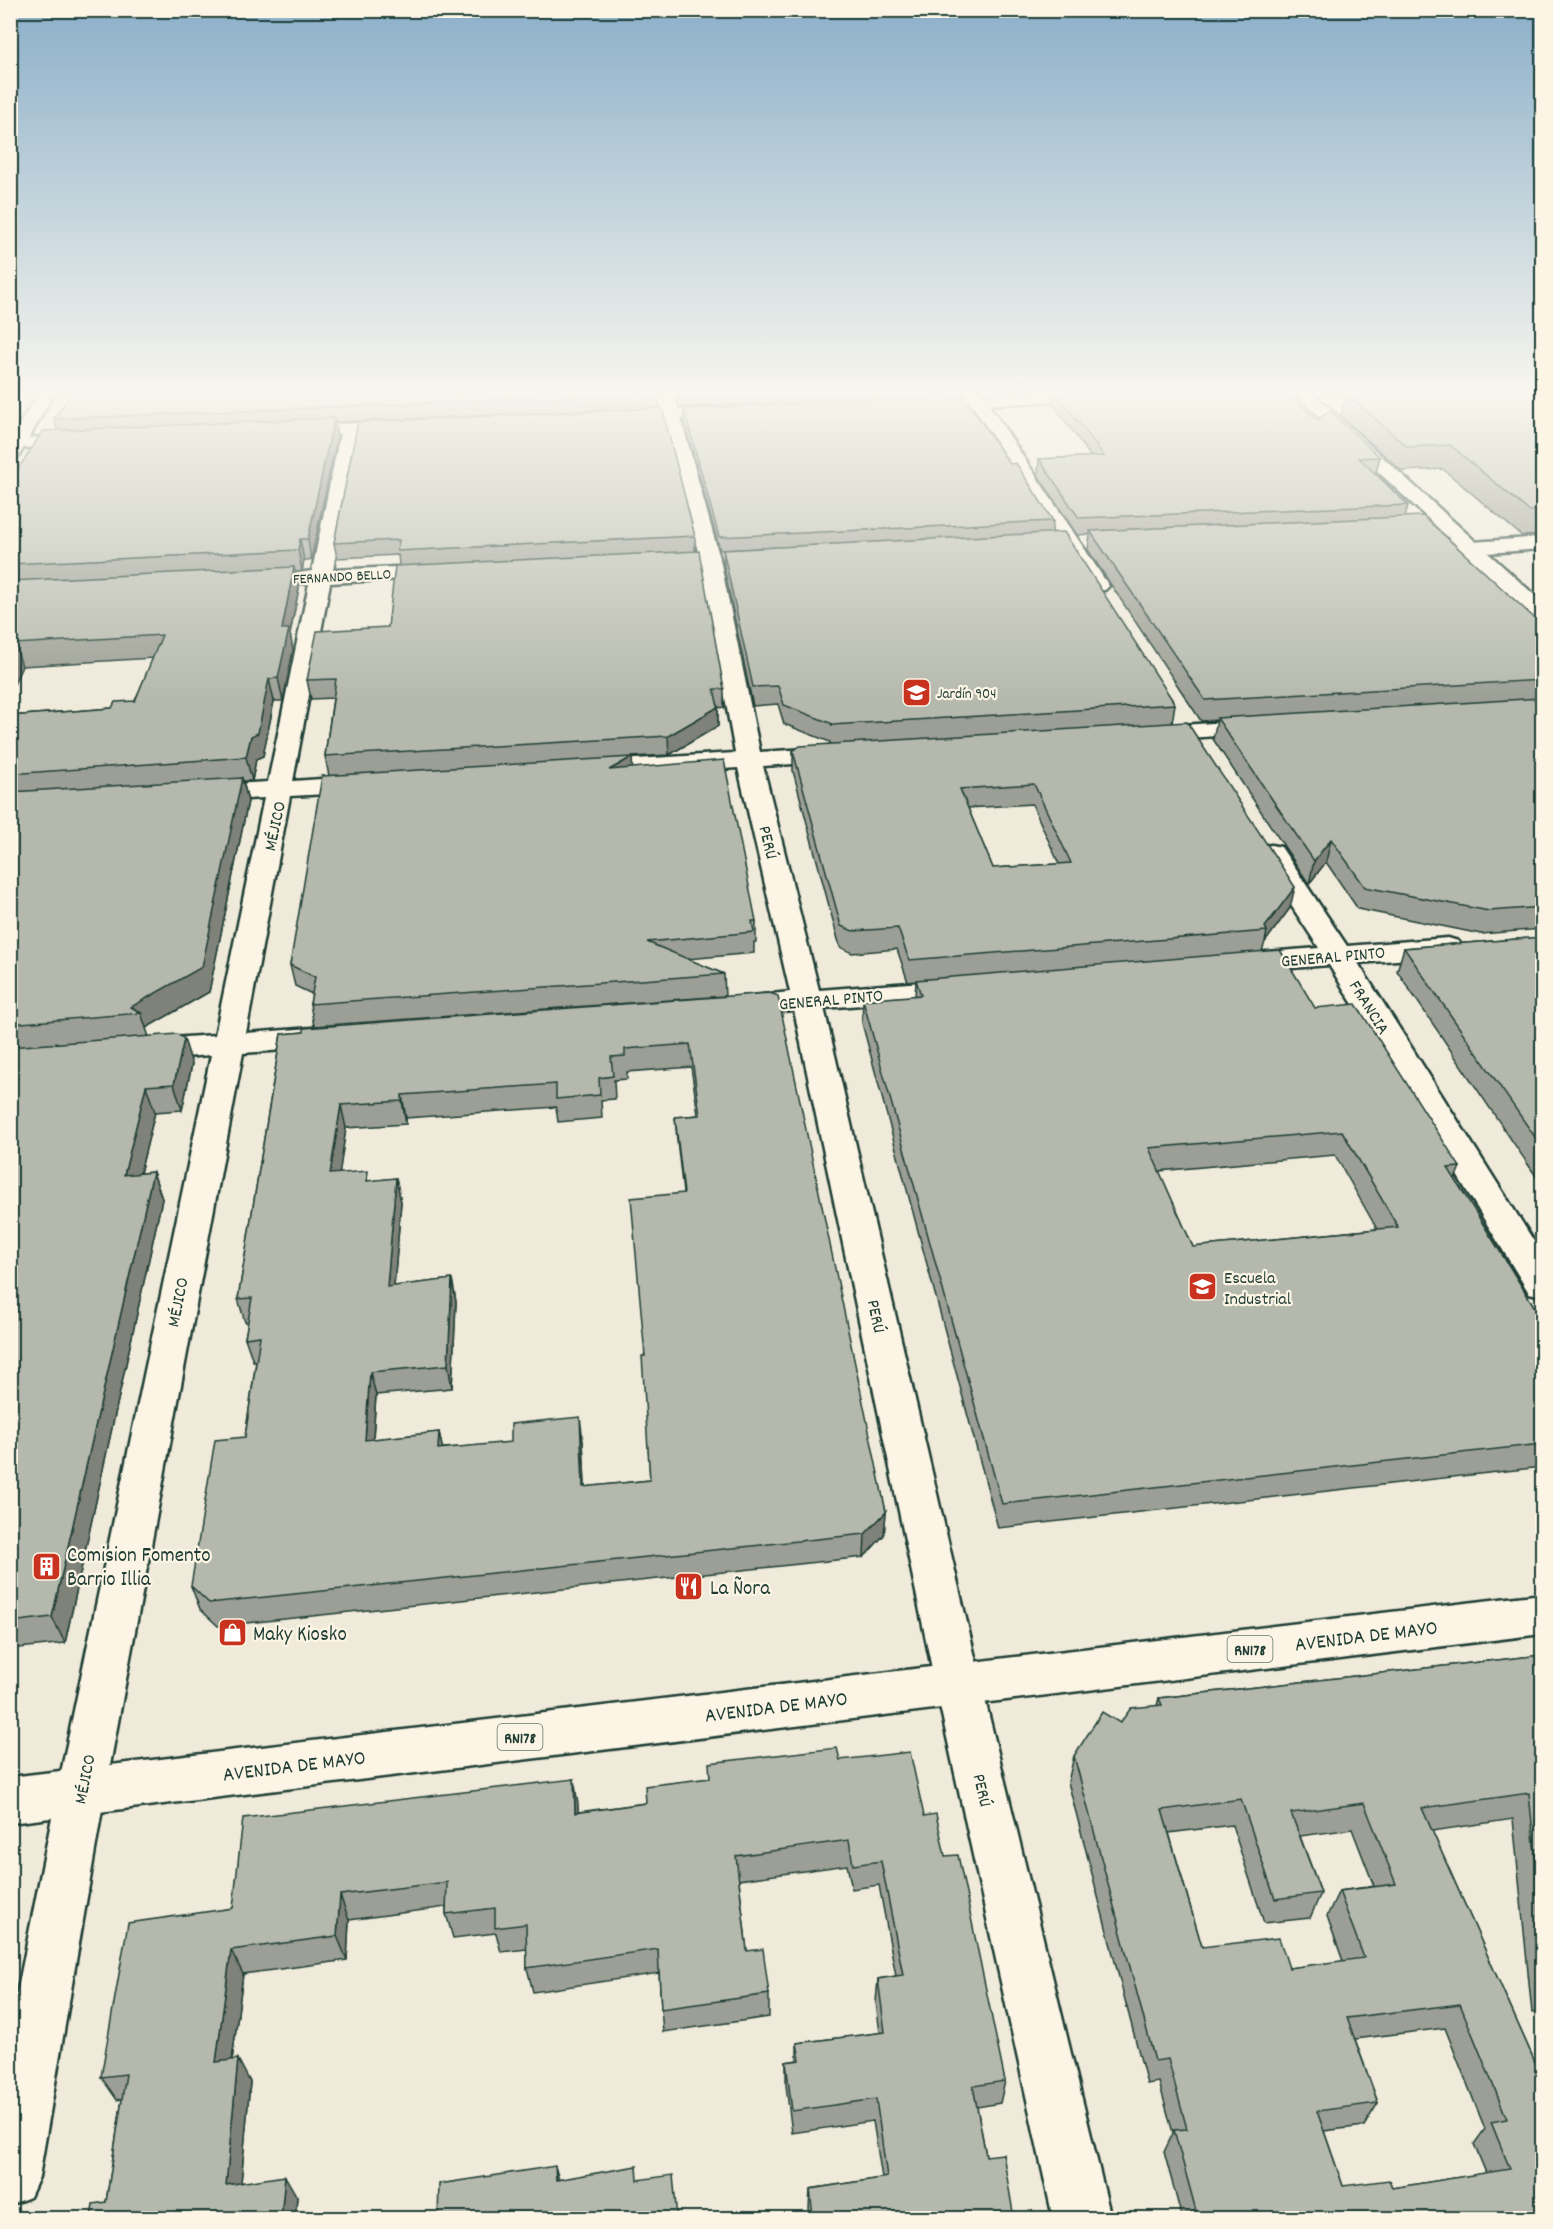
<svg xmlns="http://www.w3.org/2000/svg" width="1553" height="2229" font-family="Dekko,sans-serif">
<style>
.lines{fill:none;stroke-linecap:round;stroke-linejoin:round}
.street-casing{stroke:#1f3d34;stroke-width:5}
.secondary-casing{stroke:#1f3d34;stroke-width:5}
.primary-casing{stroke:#1f3d34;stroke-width:5}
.street{fill:#fcf5e5;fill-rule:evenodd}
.secondary{fill:#fcf5e5;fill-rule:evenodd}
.primary{fill:#fcf5e5;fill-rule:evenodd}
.wall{fill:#9c9f95;stroke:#1f3d34;stroke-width:1.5;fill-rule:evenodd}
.shaded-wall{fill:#7f8279;stroke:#1f3d34;stroke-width:1.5}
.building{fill:#b5b9ad;stroke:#1f3d34;stroke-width:1.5;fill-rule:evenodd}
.labels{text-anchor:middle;stroke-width:4.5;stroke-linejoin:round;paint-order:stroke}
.far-street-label{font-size:15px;fill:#1f3d34;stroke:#fcf5e5}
.far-poi-label{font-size:15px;fill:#1f3d34;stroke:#fcf5e5;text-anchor:start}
.shield{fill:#fcf5e5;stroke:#617469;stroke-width:1.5}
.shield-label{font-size:16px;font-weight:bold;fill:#1f3d34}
.street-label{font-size:18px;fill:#1f3d34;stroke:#fcf5e5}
.poi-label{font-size:18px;fill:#1f3d34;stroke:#fcf5e5;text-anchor:start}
.near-poi-label{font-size:21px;fill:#1f3d34;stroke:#fcf5e5;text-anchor:start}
.near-street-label{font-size:21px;fill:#1f3d34;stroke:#fcf5e5}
</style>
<rect width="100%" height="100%" fill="#efeada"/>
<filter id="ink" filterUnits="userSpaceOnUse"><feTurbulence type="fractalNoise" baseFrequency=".0167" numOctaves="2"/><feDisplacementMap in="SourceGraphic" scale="12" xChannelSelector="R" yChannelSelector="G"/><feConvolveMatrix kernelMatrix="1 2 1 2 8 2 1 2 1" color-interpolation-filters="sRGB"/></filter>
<g filter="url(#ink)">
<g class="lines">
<defs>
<g id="street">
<path d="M40,390H56L19,456L10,461V440Z"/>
<path d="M657,390H673L720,559L760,752L838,747L847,749L850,754L847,759L838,761L763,766L819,990L961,979L972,982L976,988L972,994L961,997L824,1008L981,1683L1111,2218H1053L935,1683L794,1010L734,1015L723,1013L719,1006L723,999L790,992L738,768L587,778L578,775L574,770L578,765L587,762L735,753L700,559Z"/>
<path d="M963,390H979L1109,586L1105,590H1091Z"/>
<path d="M350,424L359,429L333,570L438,565L445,567L448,571L445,575L438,577L330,583L293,781L365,776L374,779L378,784L374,789L365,792L290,796L246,1033L324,1027L335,1030L340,1037L335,1044L324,1047L243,1053L105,1792L39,2177L30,2197L10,2205V2029L57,1792L211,1055L142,1060L131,1057L126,1050L131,1043L142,1040L215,1035L264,798L201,802L192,799L188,794L192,789L201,786L268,782L309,584L291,582L288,578L291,574L312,571L341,429Z"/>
<path d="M1542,537V549L1472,554L1465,552L1462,548L1465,544L1472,542Z"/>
<path d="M1260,720L1269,722L1272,727L1269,732L1150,741L1141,739L1138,734L1141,729L1150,727Z"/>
<path d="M1271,845L1281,847L1347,946L1448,938L1458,941L1463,947L1458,953L1448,956L1358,963L1542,1254V1296L1529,1293L1329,965L1242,972L1232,969L1227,963L1232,957L1242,954L1319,948L1257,853L1261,847Z"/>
</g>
<g id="secondary">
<path d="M1096,390L1104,391L1106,395L1104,399L922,408L914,403L922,398Z"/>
<path d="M1291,390H1309L1542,602V619L1534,618Z"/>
<path d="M729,407L735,408L738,412L735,416L619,422L610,417L619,412Z"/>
<path d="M403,421L412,426L409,430L292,436L283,431L292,426Z"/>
<path d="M79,435L88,440L85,444L10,449V439Z"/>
</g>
<path id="primary" d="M1542,1594V1634L10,1823V1777Z"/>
</defs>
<use href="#street" class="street-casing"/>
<use href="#secondary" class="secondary-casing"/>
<use href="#primary" class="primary-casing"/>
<use href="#street" class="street"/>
<use href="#secondary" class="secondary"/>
<use href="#primary" class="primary"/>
</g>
<g class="wall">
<path d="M675,390H954V394L680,407Z"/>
<path d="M1054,390L1317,420L1380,457L1376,473H1375L1408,505L1405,517L1542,625V934V929L1481,934L1358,909L1326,862L1309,884L1213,739L1217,720L1201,721L1088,550L1090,534L1077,535L1038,475L1039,459L1091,457L1053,404Z"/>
<path d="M1542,390V535L1522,536L1443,469L1402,471L1341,416L1346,394Z"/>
<path d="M658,393L659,408L335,422L337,437L311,560H304L302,571L295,572L299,588L290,634L293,650L283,701H274L263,756L256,759L252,781H243L248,801L209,992L146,1028L149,1037L192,1064L182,1110L155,1112L140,1173L153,1172L162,1199L65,1643L10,1649V716L112,708L135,701L153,658L22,666L10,693V481L57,430L54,419Z"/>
<path d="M684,409L1010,464L1053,521L1052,533L1175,704L1172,723L1290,908L1265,942L1262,951L1315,1008L1460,1167L1455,1179L1542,1319V1467L998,1528L862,1023L863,1000L915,996L916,981L908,982L897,949L852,953L840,947L793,771V751L830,744V742L784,724L778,704L753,706L724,567L723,550L848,544L720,550L684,421ZM1032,804L1059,864L993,868L968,808ZM1335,1155L1377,1229L1193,1247L1159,1171Z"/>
<path d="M358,422L695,536V551L724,689V707L718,708V726L669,755L632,757V768L756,921V942H754V953L687,959L724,974L725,996L314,1026L310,1004L312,994L295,986L290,965L329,776L325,756L333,698L311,699L307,680L388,627L399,565L398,555L337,558L334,543Z"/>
<path d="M1542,542V554L1540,551Z"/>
<path d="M1542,937V1185L1397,971L1404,948Z"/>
<path d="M770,993L886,1512L884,1535L864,1557L218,1626L200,1609L191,1586L245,1437L256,1361H253L245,1338L248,1322H245L238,1299L281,1034ZM691,1067L698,1115L675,1117L677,1140L683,1193L644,1356L650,1480L585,1487L583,1441L442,1448L439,1432L373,1439L376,1395L452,1388L456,1302L452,1279L394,1286L401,1202L396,1178L370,1181L339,1173L346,1128L406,1124V1118L556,1107L558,1122L602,1118L601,1100L615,1099L614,1080L627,1079V1072Z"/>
<path d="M1542,1655V2012L1532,2013L1513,1819L1432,1831L1542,2078V2218H1182L1164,2152L1173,2133L1159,2082L1147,2084L1068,1782L1074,1756L1120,1723L1157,1706L1159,1698ZM1232,1825L1264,1923L1310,1918L1321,1893L1300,1836L1352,1829L1374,1886L1339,1891L1327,1916L1343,1961L1289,1968L1202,1947L1169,1833ZM1445,2028L1485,2129L1474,2144L1486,2173L1392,2188L1343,2186L1324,2131L1364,2126L1378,2103L1355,2039Z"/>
<path d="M840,1760L924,1816L945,1856L1005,2081L1000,2103L977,2107L986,2156L1014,2218H810L809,2210L810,2189L882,2178L873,2121L792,2133L786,2085V2062L797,2060V2043L880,2033L876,2002L878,1979L896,1976L879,1885L852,1889L847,1865L739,1880L747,1951L769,1994V2017L663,2032L661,2009L659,1973L533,1992L527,1968V1949L501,1952L496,1933L453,1938L446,1914V1907L349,1920L347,1960L243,1974L232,2060L250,2082L241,2182L297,2197L295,2218H91L106,2202L122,2099L117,2100L101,2077L233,1908L574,1779L578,1812L646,1803L710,1778Z"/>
</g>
<g class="shaded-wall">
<path d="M334,418L337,437L311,560L308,539Z"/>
<path d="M300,539L304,560L302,571L298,550Z"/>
<path d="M294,567L299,588L290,634L293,650L283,701L278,678L282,629Z"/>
<path d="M15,644L22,666L10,693V655Z"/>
<path d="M269,679L274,701L263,756L256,759L252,781L246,757L251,736Z"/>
<path d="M718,707V726L669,755L668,736Z"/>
<path d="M632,757L633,776L609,770Z"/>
<path d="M242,778L248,801L209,992L146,1028L141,1013L131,1007Z"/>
<path d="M1331,839L1326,862L1309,884L1314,861Z"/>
<path d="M1295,887L1290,908L1265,942L1267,931L1265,927Z"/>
<path d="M184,1039L192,1064L182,1110L174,1084Z"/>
<path d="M146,1086L155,1112L133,1201L124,1175Z"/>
<path d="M402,1095L406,1118V1124L402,1101Z"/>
<path d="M341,1105L346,1128L336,1197L330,1174Z"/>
<path d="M153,1172L162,1199L65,1643L52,1617Z"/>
<path d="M396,1178L401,1202L392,1310L387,1287Z"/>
<path d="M452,1279L456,1302L452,1388L448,1365Z"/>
<path d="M370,1372L376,1395L371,1463L365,1440Z"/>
<path d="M580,1417L583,1441L586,1510L583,1487Z"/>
<path d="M439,1432L444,1455L438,1449Z"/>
<path d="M886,1512L884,1535L864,1557L865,1534Z"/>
<path d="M574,1779L578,1804L579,1838L575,1813Z"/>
<path d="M340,1895L349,1920L347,1960L337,1936Z"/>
<path d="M231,1950L243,1974L229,2084L216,2062Z"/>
<path d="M238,2059L250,2082L239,2205L226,2185Z"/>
<path d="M555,2166L561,2187L556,2180Z"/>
<path d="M285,2176L297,2197L295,2218H281Z"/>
</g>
<g class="building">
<path d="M73,390H658V393L54,419Z"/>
<path d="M679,390H720L679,392Z"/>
<path d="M1054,390H1285L1317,420L1330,411L1380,457L1359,458L1408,505L1079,518L1039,459L1104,456Z"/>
<path d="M1351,390H1542V510L1529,511L1450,445L1408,447L1346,394Z"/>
<path d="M964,397L1010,464L1016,463L1053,521L719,537L684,409Z"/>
<path d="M662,408L695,536L397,551L399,540L334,543L358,422Z"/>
<path d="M334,418L308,539H300L298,550L10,564V481L43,431Z"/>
<path d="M1423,516L1542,625V680L1205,700L1090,531Z"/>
<path d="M1064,532L1175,704L831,725L833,724L784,705L778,686L753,687L723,550Z"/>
<path d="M699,551L724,689H714L718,707L668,736L325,756L336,679L307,680L317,631L388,627L395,566Z"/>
<path d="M294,567L282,629H289L278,678L269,679L258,733L251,736L246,757L10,774V716L112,708L115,702L135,701L162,635L15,644L10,655V581Z"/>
<path d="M1542,698V907L1489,911L1365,887L1331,839L1314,861L1217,718Z"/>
<path d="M1187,722L1295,887L1265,927L1267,931L909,960L898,928L853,931L841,926L793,751L800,746ZM1034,784L1071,863L993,868L960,789Z"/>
<path d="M632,757L609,770L724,760L756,921H752L754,932L647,942L724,974L310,1004L315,977L290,965L322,776Z"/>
<path d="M242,778L202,967L131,1007L141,1013L10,1024V792Z"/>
<path d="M1542,937V1147L1404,948Z"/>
<path d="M1280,950L1315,1008L1356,1004L1460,1167L1448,1168L1542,1319V1444L1002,1504L863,1000L921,995L916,980ZM1342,1131L1398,1227L1193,1247L1149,1148Z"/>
<path d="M770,993L778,996L886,1512L865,1534L209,1603L191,1586L215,1440L245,1437L260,1336L245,1338L252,1298L238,1299L281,1034L304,1032V1028ZM690,1044L700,1115L675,1117L684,1193L631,1198L645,1356H642L650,1480L583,1487L580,1417L511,1424V1442L438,1449L439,1432L365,1440L370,1372L448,1365L452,1279L387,1287L396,1178L367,1181L368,1171L330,1174L341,1105L402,1101V1095L556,1084V1099L600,1095L599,1078L613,1076L611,1057L625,1056V1049Z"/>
<path d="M177,1034L184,1039L174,1084L146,1086L124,1175L153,1172L52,1617L10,1622V1047Z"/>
<path d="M1542,1655V1924L1529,1793L1422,1808L1542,2078V2214L1528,2217L1529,2218H1198L1174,2130L1187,2129L1168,2059L1155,2061L1074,1756L1102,1712L1120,1723L1131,1708L1162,1705L1159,1698ZM1241,1799L1275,1899L1321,1893L1291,1813L1364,1803L1396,1884L1339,1891L1364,1958L1289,1968L1279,1938L1202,1947L1162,1810ZM1460,2004L1507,2119L1491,2122L1510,2169L1392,2188L1389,2180L1343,2186L1317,2111L1378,2103L1347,2018Z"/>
<path d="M837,1748L840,1760L910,1752L924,1816L936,1814L945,1856L958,1855L1005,2081L973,2086L986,2156L1003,2154L1014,2218H813L810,2189L887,2177L876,2099L792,2111L786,2062L800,2060L797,2043L885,2032L878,1979L903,1975L881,1861L853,1865L849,1840L736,1856L747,1951L763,1949L769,1994L661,2009L658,1949L527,1968L526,1924L495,1928V1908L446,1914L447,1882L340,1895L337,1936L231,1950L216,2062L238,2059L226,2185L285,2176L281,2218H91L93,2204L106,2202L126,2074L101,2077L128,1923L233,1908L243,1818L574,1779L575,1813L646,1803L645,1786L710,1778L709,1763Z"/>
<path d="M555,2166L556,2180L637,2166L638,2180L673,2175L677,2218H438L439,2184Z"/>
<path d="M706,2215L707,2218H688Z"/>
</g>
</g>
<linearGradient id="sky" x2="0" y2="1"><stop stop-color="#8bafc9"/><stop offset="0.56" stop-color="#f8f6ee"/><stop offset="1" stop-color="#f8f6ee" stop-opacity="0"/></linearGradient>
<rect width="1553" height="702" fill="url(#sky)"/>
<defs>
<symbol id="school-square" viewBox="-11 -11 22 22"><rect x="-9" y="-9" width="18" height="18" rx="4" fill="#c8321e" stroke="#fcf5e5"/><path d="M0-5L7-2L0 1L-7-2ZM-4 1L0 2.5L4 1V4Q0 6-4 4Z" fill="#fff"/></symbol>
<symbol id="building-square" viewBox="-11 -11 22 22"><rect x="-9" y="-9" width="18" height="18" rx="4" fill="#c8321e" stroke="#fcf5e5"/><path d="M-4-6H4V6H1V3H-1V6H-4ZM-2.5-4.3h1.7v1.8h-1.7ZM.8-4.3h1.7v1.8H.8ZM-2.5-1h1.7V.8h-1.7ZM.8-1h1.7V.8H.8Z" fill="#fff"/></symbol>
<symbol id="restaurant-square" viewBox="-11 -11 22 22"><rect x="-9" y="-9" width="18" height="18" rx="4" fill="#c8321e" stroke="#fcf5e5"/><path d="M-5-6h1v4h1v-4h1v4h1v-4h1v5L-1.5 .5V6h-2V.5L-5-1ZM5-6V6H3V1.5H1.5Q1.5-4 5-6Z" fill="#fff"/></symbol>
<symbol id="shop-square" viewBox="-11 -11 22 22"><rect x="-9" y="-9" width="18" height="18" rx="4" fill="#c8321e" stroke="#fcf5e5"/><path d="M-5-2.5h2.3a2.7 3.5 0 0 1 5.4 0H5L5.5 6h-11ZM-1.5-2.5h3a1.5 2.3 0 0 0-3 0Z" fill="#fff"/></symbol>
</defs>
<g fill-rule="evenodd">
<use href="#school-square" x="900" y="676" width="33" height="33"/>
<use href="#school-square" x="1186" y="1270" width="33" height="33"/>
<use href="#building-square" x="30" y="1550" width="33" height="33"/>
<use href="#restaurant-square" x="672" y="1570" width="33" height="33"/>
<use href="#shop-square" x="216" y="1616" width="33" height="33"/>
</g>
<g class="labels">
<g class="far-street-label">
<text transform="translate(342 576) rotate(-3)" y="5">FERNANDO BELLO</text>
</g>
<g class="far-poi-label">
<text x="937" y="698">Jardín 904</text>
</g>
<g class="shield">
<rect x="1227.5" y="1636" width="45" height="26" rx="4.5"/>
<rect x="497.5" y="1724" width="45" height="26" rx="4.5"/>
</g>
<g class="shield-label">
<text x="1250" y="1655">RN178</text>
<text x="520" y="1743">RN178</text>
</g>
<g class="street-label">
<text transform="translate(274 826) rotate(-78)" y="6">MÉJICO</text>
<text transform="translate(769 842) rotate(76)" y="6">PERÚ</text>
<text transform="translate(1333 956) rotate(-5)" y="6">GENERAL PINTO</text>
<text transform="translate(831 999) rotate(-5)" y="6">GENERAL PINTO</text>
<text transform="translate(1370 1007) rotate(58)" y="6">FRANCIA</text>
<text transform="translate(177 1302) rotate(-79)" y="6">MÉJICO</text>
<text transform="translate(877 1316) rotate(78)" y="6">PERÚ</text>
<text transform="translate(84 1779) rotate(-79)" y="6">MÉJICO</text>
<text transform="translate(983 1790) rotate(77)" y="6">PERÚ</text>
</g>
<g class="poi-label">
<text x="1224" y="1283">Escuela<tspan x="1224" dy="21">Industrial</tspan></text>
</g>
<g class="near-poi-label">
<text x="67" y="1561">Comision Fomento<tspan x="67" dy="24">Barrio Illia</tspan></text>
<text x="710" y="1594">La Ñora</text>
<text x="253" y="1640">Maky Kiosko</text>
</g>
<g class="near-street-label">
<text transform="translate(1366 1635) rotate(-7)" y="7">AVENIDA DE MAYO</text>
<text transform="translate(776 1706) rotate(-7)" y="7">AVENIDA DE MAYO</text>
<text transform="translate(294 1765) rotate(-7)" y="7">AVENIDA DE MAYO</text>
</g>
</g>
<rect width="1553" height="2229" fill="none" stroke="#fcf5e5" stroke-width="36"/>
<rect x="18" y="18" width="1517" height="2193" fill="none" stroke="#1f3d34" stroke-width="2" filter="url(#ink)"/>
</svg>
